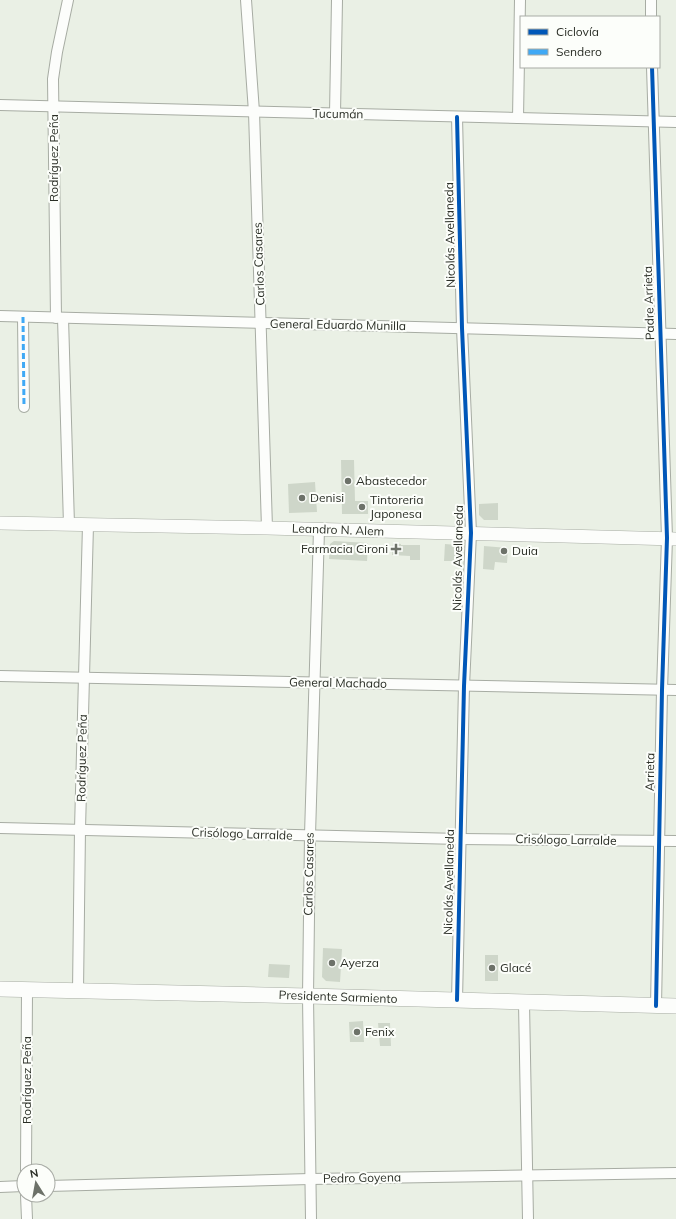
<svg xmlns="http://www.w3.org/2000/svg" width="676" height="1219" font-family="Mulish,sans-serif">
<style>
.building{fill:#ced6c9}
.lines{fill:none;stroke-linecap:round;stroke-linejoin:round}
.minor-casing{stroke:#a7aca3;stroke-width:12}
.tertiary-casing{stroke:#a7aca3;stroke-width:14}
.secondary-casing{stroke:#a7aca3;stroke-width:16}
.minor{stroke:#fcfdfb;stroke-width:10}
.tertiary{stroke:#fcfdfb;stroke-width:13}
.secondary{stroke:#fcfdfb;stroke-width:15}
.quiet{stroke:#3fa9f5;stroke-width:3;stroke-dasharray:6 3;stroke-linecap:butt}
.cycleway-casing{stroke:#fcfefa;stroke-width:6}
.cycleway{stroke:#0057b8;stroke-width:4}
.poi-dot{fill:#6d7269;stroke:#fcfefa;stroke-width:1.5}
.labels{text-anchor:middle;stroke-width:4;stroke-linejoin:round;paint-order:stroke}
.street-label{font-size:12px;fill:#2a2e26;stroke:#fcfefa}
.poi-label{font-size:12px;fill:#2a2e26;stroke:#fcfefa;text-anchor:start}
</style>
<rect width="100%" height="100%" fill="#eaf0e5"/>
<g class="building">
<path d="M341,460H354L355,501H368V514H342Z"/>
<path d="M315,482L317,512L289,513L288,484Z"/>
<path d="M498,503V520H484L479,515V504Z"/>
<path d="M334,541L368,543L367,561L329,559L330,544Z"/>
<path d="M393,543L401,544V545H420V560H410V556L392,555Z"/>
<path d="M445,544L457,545L462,552V561H444Z"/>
<path d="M484,546L508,548L507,563L495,562L494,570L483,569Z"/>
<path d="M323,948L342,949L340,982L326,981L322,977Z"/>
<rect x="485" y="955" width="13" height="26"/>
<path d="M269,964L290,965L289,978L268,977Z"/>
<path d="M363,1021L364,1042H350L349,1022Z"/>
<path d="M378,1023H390L391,1046H380Z"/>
</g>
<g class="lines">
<defs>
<g id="minor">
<path d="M246,0L254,112L267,528"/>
<path d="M651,0V17"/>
<path d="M652,67L667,538L662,690L656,1006"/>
<path d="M0,105L676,122"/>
<path d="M335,114L337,0"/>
<path d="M518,118L520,0"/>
<path d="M0,316L676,334"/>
<path d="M23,317L24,407"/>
<path d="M56,318L53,79L57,52L68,0"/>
<path d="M63,318L69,525"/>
<path d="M0,676L676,690"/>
<path d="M0,828L460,839L676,841"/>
<path d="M78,991L80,829L88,525"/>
<path d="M457,1000L464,686L471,533L462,328L457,117"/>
<path d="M524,1003L528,1219"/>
<path d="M26,1171L27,990"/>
<path d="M48,1186L310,1179L676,1173"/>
<path d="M0,1187L24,1186"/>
<path d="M26,1195L27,1219"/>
<path d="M311,1219L308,996L310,835L319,530"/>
</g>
<path id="tertiary" d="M0,523L267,528L676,539"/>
<path id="secondary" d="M0,989L308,996L676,1006"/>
</defs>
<use href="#minor" class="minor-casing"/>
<use href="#tertiary" class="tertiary-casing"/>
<use href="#secondary" class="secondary-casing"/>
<use href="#minor" class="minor"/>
<use href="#tertiary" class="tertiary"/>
<use href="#secondary" class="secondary"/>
<path class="quiet" d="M23,317L24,407"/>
<defs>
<g id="cycleway">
<path d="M652,67L667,538L662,690L656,1006"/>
<path d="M457,1000L464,686L471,533L462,328L457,117"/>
</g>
</defs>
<use href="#cycleway" class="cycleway-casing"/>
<use href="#cycleway" class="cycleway"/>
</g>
<g class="poi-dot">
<circle cx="348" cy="481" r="4"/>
<circle cx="302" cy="498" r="4"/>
<circle cx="362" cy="507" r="4"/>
<path d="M394 543h4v4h4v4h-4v4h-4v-4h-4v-4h4z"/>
<circle cx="504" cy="551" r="4"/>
<circle cx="332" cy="963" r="4"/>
<circle cx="492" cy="968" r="4"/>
<circle cx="357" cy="1032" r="4"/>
</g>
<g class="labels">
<g class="street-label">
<text transform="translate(338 114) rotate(1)" y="4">Tucumán</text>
<text transform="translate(54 158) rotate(-90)" y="4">Rodríguez Peña</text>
<text transform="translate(450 235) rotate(-91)" y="4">Nicolás Avellaneda</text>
<text transform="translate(259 264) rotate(-92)" y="4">Carlos Casares</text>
<text transform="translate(649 303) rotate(-92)" y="4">Padre Arrieta</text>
<text transform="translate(338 325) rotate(1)" y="4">General Eduardo Munilla</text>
<text transform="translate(338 530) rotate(2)" y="4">Leandro N. Alem</text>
<text transform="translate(458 558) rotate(-89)" y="4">Nicolás Avellaneda</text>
<text transform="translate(338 683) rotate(1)" y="4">General Machado</text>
<text transform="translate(82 758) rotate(-89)" y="4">Rodríguez Peña</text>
<text transform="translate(650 772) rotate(-89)" y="4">Arrieta</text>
<text transform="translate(242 834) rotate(2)" y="4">Crisólogo Larralde</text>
<text transform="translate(566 840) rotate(1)" y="4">Crisólogo Larralde</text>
<text transform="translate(309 874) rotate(-89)" y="4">Carlos Casares</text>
<text transform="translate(449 882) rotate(-89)" y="4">Nicolás Avellaneda</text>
<text transform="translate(338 997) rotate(2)" y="4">Presidente Sarmiento</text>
<text transform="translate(27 1080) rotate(-90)" y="4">Rodríguez Peña</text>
<text transform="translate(362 1178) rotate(-1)" y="4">Pedro Goyena</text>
</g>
<g class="poi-label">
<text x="356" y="485">Abastecedor</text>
<text x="310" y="502">Denisi</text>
<text x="370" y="504">Tintoreria<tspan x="370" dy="14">Japonesa</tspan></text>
<text x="388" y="553" text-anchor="end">Farmacia Cironi</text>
<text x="512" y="555">Duia</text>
<text x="340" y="967">Ayerza</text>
<text x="500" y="972">Glacé</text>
<text x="365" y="1036">Fenix</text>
</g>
</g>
<rect x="520" y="16" width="140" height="52" fill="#fcfefa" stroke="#a8aba5"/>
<rect x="528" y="29" width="20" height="6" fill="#0057b8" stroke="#a8aba5"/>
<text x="556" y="36" font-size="12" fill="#2a2e26">Ciclovía</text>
<rect x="528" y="49" width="20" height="6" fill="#3fa9f5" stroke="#a8aba5"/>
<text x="556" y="56" font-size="12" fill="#2a2e26">Sendero</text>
<g transform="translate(36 1183) rotate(349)"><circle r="19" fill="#fcfefa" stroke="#a8aba5"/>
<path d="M0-3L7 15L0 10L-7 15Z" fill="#6d7269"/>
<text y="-6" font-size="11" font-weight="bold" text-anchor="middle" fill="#2a2e26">N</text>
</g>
</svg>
